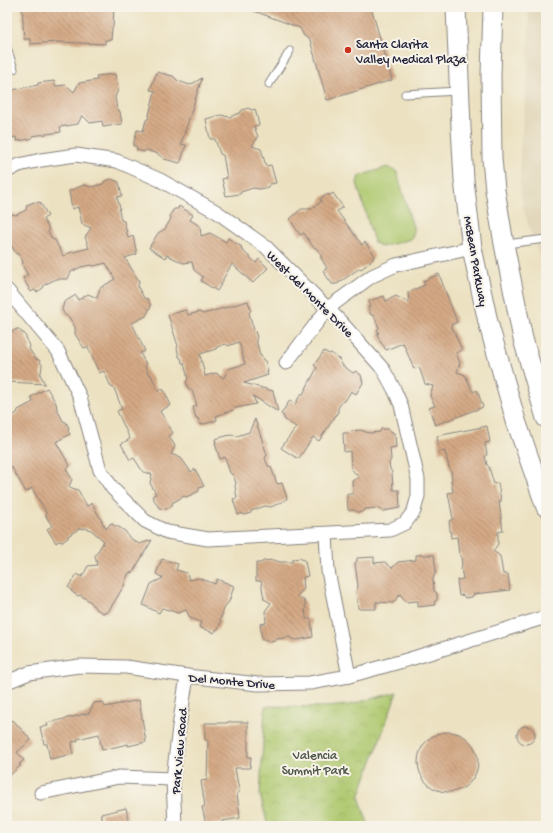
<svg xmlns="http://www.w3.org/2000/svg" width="553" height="833" font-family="'Gochi Hand',sans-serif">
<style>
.built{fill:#dfd3b5}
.park{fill:url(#park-crowns);stroke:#687554}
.pitch{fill:#aec86e;stroke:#687554}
.building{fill:url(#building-back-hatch);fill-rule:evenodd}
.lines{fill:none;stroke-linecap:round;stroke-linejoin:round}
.service-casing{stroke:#87827e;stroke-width:9}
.minor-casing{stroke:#87827e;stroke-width:15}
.secondary-casing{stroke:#87827e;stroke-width:21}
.service{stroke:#fff;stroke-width:7}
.minor{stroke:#fff;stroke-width:13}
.secondary{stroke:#fff;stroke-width:19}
.poi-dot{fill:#c8321e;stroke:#f7f3e8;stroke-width:1.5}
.labels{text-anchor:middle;stroke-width:4;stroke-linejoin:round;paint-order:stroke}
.poi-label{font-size:13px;fill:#22223b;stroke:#f7f3e8;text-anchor:start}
.street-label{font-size:13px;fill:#22223b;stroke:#f7f3e8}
.park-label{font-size:13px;fill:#4c544a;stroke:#f7f3e8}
</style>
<defs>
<pattern id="park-crowns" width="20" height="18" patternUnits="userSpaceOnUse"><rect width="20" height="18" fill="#aec86e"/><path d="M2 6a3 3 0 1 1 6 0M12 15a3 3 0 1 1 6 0" fill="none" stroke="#95ac60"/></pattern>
<pattern id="building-back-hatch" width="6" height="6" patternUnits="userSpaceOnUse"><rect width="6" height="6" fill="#d4a985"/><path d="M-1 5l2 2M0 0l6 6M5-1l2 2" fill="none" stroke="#ac896e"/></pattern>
</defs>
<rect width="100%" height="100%" fill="#f7f3e8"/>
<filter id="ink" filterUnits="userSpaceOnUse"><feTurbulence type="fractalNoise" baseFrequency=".025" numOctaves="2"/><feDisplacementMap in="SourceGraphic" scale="8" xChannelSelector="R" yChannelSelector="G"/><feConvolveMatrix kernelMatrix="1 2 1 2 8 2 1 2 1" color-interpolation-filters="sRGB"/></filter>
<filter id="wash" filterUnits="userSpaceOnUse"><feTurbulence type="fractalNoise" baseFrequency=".012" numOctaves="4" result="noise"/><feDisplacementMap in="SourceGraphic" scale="16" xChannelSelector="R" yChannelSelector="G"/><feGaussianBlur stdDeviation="0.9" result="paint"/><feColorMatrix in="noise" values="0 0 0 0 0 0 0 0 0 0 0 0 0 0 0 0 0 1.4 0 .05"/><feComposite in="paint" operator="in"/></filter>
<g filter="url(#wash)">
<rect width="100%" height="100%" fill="#ece2c2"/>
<path class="built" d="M527,7H546V278L524,212L520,184V148L528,74L529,21Z"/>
<path class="park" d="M397,692L359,797L369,826H268L260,795L265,706L324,707L349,705Z"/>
<path class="pitch" d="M388,167L397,172L414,231L411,239L382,247L374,242L357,183L359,176Z"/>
<g id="blocks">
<g class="building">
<path d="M22,7H114L113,27L112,28L111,40H105V44L57,42L30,44V39H24Z"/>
<path d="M246,7H371L392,80L327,100L310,40L304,36L300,28L246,8Z"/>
<path d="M157,72L173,76L178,81L190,85L202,78L181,144L186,145L181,161L180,163L164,159L158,154L146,150L144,152L137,150L136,146H133L137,130L143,131L146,120L148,119L155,91L150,90Z"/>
<path d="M115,74L118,90L115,97L117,109L120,112L122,124L103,127L102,121L90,123L82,115L78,124L60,127L61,132L32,136L33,137L30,139L17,141L16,137L7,139V91L38,85V83L54,81L55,86L66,85L74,92L79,83L97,80L96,76Z"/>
<path d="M248,108L252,110L255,109L259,125L254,126L258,137L252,146L261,149L266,166L271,165L276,183L270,184L269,187L260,189L253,188L241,192L240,194L226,196L222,179L227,178L223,155L220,154L215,139H210L206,119L221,115L229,117L240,113L242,110Z"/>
<path d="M111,179L119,182L122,196L117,197L120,208L119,210L121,220L124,221L128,238L133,236L137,254L125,258L139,281L138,287L144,298L148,299L151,306L146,316L132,323L145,351L140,353L146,364L145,366L148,374L151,375L158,391L163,389L171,405L160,411L173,433L169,436L175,446L171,454L181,458L191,472L195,469L204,486L199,488V491L191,495L186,497L184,496L172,503V506L166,509L159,508L152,496L156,494L150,483L152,474L143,472L134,458L130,460L121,444L130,439L117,411L122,409L114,388L111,387L104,371L99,373L88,347L84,348L80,342L75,334V327L69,317L65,315L62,310L64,302L76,295L78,300L88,294L97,298L100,288L115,279L106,263L94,266L91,265L81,267L71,272L68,279H56L44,285L43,288L37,292L34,290L31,292L23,278L28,275L22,265L23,262L19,254H16L9,241L7,240V217L13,214L16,215L26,210L27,205L34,202L37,203L40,202L48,216L43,219L49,229L48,231L52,239L55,240L63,256L69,253L89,248L85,237L91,228L82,224L78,207L72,209L69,191L84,185L91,187L103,184L105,181Z"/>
<path d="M333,193L343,207L337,211L362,245L365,242L375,256H373L374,258L370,261L371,262L361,269L360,268L337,284H332L323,271L327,268L321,258V254L316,248L313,247L304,233L300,235L290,219L301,209H311L321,202V198L326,195H330Z"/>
<path d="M179,206L193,215L190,220L200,226L201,236L210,233L226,242L228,238L242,247L241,249L256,263L259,259L268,268L253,283L232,264L223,279V281L217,291L201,281L203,277L194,270L192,262L183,263L167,255L165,258L149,248L158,233L165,229L171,219L170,215L174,209H178Z"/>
<path d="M439,274L457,322L451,325L462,350L456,353L460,363L457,372L465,375L473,392L477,390L483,407L435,425L429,408L435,406L430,396L433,386L425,384L419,367L414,369L403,343L386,350L383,345L381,343L377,334L379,333L377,330L379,328L374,316L371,315L368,308L370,305L369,301L384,296L386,301L396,296L409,303L408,292L425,285L423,281Z"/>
<path d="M248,301L251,310L249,313L254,330L255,331L257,337L256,339L260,356H262L263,360H265L268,372H267L268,375L244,383L273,391L278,412L253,396L256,404L235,408L233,410L216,416L217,420L201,425V423L200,424L198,418H196L193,407L197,406L192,390L188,388L186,382L188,379L184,363H182L181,358L179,357L177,348L178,346L168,315L186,310L188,315L199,312L203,314ZM239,342L245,364L228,369L224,378L216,373L205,376L200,354L216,349L217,347L226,344L228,346Z"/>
<path d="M17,329H19L22,333H24L30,346L29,349L36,359L39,360L42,365L41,373L40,374L45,384L7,382V334Z"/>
<path d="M324,351L329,354L331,353L339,359L343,366L353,373L356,371L361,375L363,383L356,394L351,391L345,401L342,402L338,408V412L319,441L313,437L299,458H297L281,448L296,427L284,419V416L281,414L290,400L295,404L301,394H303L317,368L314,365Z"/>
<path d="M47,388L56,403L57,409L63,421L66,422L69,428L68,431L70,434L56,442L70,466L66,469L72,479L69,487L78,490L87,506L92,503L106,529L111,523L115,526H117L125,531L129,537L139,544L152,540L133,572L129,573L125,581V584L108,612L103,613L95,608L91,602L80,595L78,596L72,592L71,589L68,587L77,574L82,577L88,566L97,565L95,556L104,541L91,530L84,528L82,529L80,528L68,536V538L62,542L59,541L56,543L47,529L52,526L46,516V512L32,488L26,492L11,466L7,468V419L17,413L18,410L33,402L31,397Z"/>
<path d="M255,419L267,455L265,458L268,466L271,467L277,484L282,483L287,498L286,499V500L271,507L265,506L251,511V513L244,515L242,513L238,515L233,499L237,498L235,486L236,483L233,475L230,473L225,457L220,459L215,443H216L215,439L230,435L237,436L249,432Z"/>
<path d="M487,426L490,442L485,443L487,454L485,457L487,465L489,467L494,484L498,483L501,500V502H499L503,531L498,532V544L493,551L500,556L503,574H508L510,590L474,594L472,597L465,598L463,595L459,596L457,580L463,579L461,568L462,566L461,556L459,554L457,537L451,538L449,521L453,519L448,493L453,492L451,481L452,479L451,470L449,468L445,451L439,452L437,436Z"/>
<path d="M381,429H388L395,434L396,447L390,448L391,459L389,463L390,469L392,472L393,490H399L400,508L383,511L377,508L365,509L362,512H357L354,510H348L347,494H353L352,481L359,477L351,469L350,451L344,452L343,433H349L351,431L360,430L369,433L380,432Z"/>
<path d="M416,555H434L436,571L433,578L434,591L437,593V600L434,602L435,605L418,607V601L406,602L400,594L393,603L376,602V609H360L358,608L356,592L358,586L355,563L357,561V558L374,557V563L385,562L392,568L398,562L416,560Z"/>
<path d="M300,558L305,561L308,576L303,577L304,589L297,596L305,601L306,619H311L313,637L297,640L292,639L290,637L277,639L275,641L269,642L266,639L262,640L260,624L266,623L265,611L271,603L264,599L261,581H256V563H261L263,561L273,560L280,562H292L293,559Z"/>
<path d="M162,559L178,564L176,570L187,573L189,580L199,578L215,584L217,579L234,586L229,602L225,606L220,620L221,622L218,629L216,630L214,633L199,627L201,622L190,618L186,610L178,613L162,608L159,613L143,605L151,584L163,578L156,574Z"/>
<path d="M139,700L146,742L128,746V744L102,750L99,734L77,739L78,741L72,742L73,754L50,759L47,744H44L40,727L48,726L47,723L89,713L94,703L103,702L105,707Z"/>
<path d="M13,720L31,740L17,752L24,760L19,764L21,765L7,778V724Z"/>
<path d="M227,722H248V757H251L250,768H235L239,790V793H237L240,818L222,821V823L209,825H207L205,820L202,807L205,806L201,781L207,780L208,741L205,740V723H227Z"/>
<circle cx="526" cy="735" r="9"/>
<circle cx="448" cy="762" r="30"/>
<path d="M126,808L130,826H104L101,814Z"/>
</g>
</g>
</g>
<g filter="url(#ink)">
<use href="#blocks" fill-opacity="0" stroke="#87827e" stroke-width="1"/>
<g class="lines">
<defs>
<g id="service">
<path d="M7,48L14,69"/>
<path d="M269,84L290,51"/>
<path d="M405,94L458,91"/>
<path d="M506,244L546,239"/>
</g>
<g id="minor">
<path d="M7,171L19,165L41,160L76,155L117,161L160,180L217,212L266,247L341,322L383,369L394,389L401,405L418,479V496L414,511L405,523L390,530L208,539L167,532L145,521L113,489L100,470L80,397L58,351L7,290"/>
<path d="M286,363L328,308L372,276L396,265L472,248"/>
<path d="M326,534L328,571L349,676"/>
<path d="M7,682L29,673L79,666L126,667L187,676L258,684L310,683L349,676L410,659L546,617"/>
<path d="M41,793L119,777L173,779"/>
<path d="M175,826L173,779L179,727L187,676"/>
</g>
<g id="secondary">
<path d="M456,7L461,127L464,180L472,248L488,322L516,421L546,507"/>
<path d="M493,7L491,75L492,159L495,190L504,244L523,339L546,418"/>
</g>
</defs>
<use href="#service" class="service-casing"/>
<use href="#minor" class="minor-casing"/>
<use href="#secondary" class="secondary-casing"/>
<use href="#service" class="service"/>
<use href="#minor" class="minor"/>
<use href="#secondary" class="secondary"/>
</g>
</g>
<circle class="poi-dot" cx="348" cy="50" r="4"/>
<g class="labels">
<g class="poi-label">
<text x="356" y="48">Santa Clarita<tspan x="356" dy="15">Valley Medical Plaza</tspan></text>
</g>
<g class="street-label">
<text transform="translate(477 261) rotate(80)" y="5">McBean Parkway</text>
<text transform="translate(311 293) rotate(45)" y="5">West del Monte Drive</text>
<text transform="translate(232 680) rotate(5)" y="5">Del Monte Drive</text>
<text transform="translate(178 751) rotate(-85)" y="5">Park View Road</text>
</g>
<g class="park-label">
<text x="315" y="759">Valencia<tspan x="315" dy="15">Summit Park</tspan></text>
</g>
</g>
<rect width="553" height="833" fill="none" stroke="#f7f3e8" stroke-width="24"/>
</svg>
